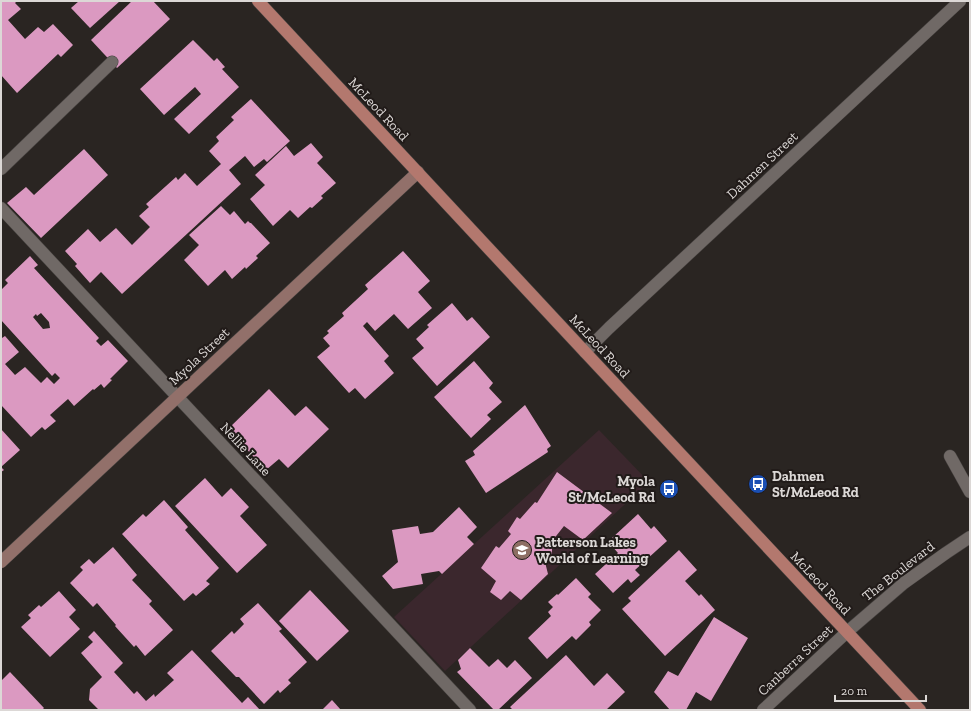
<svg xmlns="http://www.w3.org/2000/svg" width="971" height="711" font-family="'Zilla Slab',serif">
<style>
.education{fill:#3b272d}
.building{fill:#db99c1;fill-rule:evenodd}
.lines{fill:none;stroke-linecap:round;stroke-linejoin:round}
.lane-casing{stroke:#474341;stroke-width:13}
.street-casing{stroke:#474341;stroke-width:13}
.secondary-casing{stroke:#474341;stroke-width:13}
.primary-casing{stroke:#474341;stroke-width:13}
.lane{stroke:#706966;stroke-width:12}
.street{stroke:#706966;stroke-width:12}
.secondary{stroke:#92706a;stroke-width:12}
.primary{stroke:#b3786e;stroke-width:12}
.labels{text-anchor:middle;stroke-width:4;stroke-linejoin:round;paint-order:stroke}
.street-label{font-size:14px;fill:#dcd8d6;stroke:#211b19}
.poi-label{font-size:14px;font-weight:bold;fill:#dcd8d6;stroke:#211b19;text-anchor:start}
</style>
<rect width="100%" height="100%" fill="#2a2522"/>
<path class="education" d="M599,430L649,482L445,671L394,617Z"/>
<g class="building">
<path d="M1,1H17L15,3L21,9L8,20L25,39L38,27L44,32L53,24L73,45L61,57L58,54L17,93L1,75Z"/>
<path d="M79,1H120L90,28L71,8Z"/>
<path d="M132,1H153L170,19L117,68L91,40Z"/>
<path d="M193,40L214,61L217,58L225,67L222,69L239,87L189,134L174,119L201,94L195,87L164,115L140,89Z"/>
<path d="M251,99L290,141L267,162L264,159L254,167L245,156L229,170L241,184L122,294L101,272L90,283L75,266L77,264L65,251L88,229L100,242L116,228L132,245L150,227L139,216L149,207L146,204L176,177L178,180L185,173L197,186L221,164L209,151L219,141L216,137L234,120L231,117Z"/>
<path d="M311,143L323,157L317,163L336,183L321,196L323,198L312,208L310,207L298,218L290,210L273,226L250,199L265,185L255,175L286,146L294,156Z"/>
<path d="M84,149L108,175L41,238L7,203L26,187L34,195Z"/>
<path d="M221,206L230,215L234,211L245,224L248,221L250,223H251L270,243L256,256L258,258L246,269L245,267L232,279L225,270L208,286L184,260L199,245L189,235Z"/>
<path d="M403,251L430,281L418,292L432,308L408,329L394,314L375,331L367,322L363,326L389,356L384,361L394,373L365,399L355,388L349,393L317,357L330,346L323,338L329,333L327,331L344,316L342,313L368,289L365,285Z"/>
<path d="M30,256L38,265L34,268L99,338L96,341L101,346L108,340L128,361L110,379L112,380L104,388L101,384L94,390L93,389L74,406L68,399L50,415L56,421L45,430L42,427L31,437L1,405V337L2,338L5,336L19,352L5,364L15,375L25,367L41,383L47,377L54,384L60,378L55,373L52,376L1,320V290L8,283L5,280ZM41,313L49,322L50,328L43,329L33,317L36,314L37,316Z"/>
<path d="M452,303L467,321L472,317L490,337L437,386L412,358L424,348L416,339L429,327L427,325Z"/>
<path d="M474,361L493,383L489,388L502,402L487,415L491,419L471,438L434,397Z"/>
<path d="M269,389L295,416L306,406L329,429L288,468L279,459L266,470L228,429Z"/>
<path d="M525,405L551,446L547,449L548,452L486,493L465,461L475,455L473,451Z"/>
<path d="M1,429L20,450L1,467L4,470L1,472Z"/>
<path d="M557,472L612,513L583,540L564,526L549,545L552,549V557L545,562L548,574L521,600L510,591L501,600L490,592L496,581L481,568L496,546L499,548L511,534L508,531L517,517L520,519L535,502L537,503Z"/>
<path d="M205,478L222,497L231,488L249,507L240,516L267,545L237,573L175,506Z"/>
<path d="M164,500L188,527L185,530L219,568L206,581L210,584L196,596L193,593L184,601L122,534L143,514L146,517Z"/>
<path d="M459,507L477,527L467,537L474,544L442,574L439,571L421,574L423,584L393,589L382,576L398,562L392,530L418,526L420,534L433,532Z"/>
<path d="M638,514L651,529L654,526L667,541L635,570L640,575L631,583L628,579L613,593L595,574L618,553L611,545L616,541L612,538Z"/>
<path d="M113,547L137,575L132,580L152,601L149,604L173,630L145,656L136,645L134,647L115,626L116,625L97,603L93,607L70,583L83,570L80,567L89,559L94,564Z"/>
<path d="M679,550L697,570L685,581L699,596L701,594L715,610L665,656L622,609L631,601L628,598Z"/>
<path d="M576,578L591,594L588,597L601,610L589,622L591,625L576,640L572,636L547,659L528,638L551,616L548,612L553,607L548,602L557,594L558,595Z"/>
<path d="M310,590L349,631L317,661L279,621Z"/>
<path d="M59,591L76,610L69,617L80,629L50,657L21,627L31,618L28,615L39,605L41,607Z"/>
<path d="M258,603L282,629L279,631L307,662L288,680L291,683L280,693L278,690L264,704L239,677H236L211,651L232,631L234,634L244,624L240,619Z"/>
<path d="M714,617L748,638L711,701L696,692L686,710H670L654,692L668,671L678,676Z"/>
<path d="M94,631L123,663L114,672L134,694L137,691L146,701L154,694L155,697L174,680L167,673L192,650L242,703L248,697L260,710H99L89,700L90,689L102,677L81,653L93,642L88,637Z"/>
<path d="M470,648L489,667L498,659L507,668L515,660L532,678L498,710H494L457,672L461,669L458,660Z"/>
<path d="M566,655L594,686L607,673L625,692L606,710H513L510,707Z"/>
<path d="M10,672L44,708L42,710H1V681Z"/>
<path d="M332,700L341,710H322Z"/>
</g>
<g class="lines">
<defs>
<g id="lane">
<path d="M1,169L112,62"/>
<path d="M1,208L470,710"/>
<path d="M950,456L970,492"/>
<path d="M847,632L904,583L946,553L970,537"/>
</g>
<g id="street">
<path d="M585,352L609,328L960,1"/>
<path d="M763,710L847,632"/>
</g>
<path id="secondary" d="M1,562L418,172"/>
<path id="primary" d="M258,1L585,352L920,710"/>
</defs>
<use href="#lane" class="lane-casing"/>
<use href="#street" class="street-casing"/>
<use href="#secondary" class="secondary-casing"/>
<use href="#primary" class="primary-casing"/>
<use href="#lane" class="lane"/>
<use href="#street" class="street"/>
<use href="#secondary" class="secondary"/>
<use href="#primary" class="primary"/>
</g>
<defs>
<symbol id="bus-disc" viewBox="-11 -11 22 22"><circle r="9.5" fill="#1a4fb4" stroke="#211b19"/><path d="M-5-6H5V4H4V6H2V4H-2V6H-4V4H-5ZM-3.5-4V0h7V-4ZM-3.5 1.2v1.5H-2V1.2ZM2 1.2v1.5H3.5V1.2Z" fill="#fff"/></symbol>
<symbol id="school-disc" viewBox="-11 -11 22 22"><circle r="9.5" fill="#8d6e63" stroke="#211b19"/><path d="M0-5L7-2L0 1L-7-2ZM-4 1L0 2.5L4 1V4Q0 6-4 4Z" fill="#fff"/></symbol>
</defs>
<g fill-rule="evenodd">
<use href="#bus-disc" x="747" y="473" width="22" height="22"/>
<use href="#bus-disc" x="658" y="478" width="22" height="22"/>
<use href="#school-disc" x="511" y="539" width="22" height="22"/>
</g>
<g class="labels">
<g class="street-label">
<text transform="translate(379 109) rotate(47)" y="5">McLeod Road</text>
<text transform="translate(762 165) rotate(-43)" y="5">Dahmen Street</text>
<text transform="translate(600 346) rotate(47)" y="5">McLeod Road</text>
<text transform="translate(199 356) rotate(-43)" y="5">Myola Street</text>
<text transform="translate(246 449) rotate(47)" y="5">Nellie Lane</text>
<text transform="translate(898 571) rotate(-38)" y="5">The Boulevard</text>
<text transform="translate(821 583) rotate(47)" y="5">McLeod Road</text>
<text transform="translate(795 660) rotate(-43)" y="5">Canberra Street</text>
</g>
<g class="poi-label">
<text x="772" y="481">Dahmen<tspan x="772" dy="16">St/McLeod Rd</tspan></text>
<text x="655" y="486" text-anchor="end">Myola<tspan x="655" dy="16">St/McLeod Rd</tspan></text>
<text x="536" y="547">Patterson Lakes<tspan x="536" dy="16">World of Learning</tspan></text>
</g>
</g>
<rect width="971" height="711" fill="none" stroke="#dcd8d6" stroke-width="4"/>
<path d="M835 695v6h91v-6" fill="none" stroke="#dcd8d6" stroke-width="2"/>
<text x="841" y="695" font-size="12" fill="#dcd8d6" stroke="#211b19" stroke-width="3" paint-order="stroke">20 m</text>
</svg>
